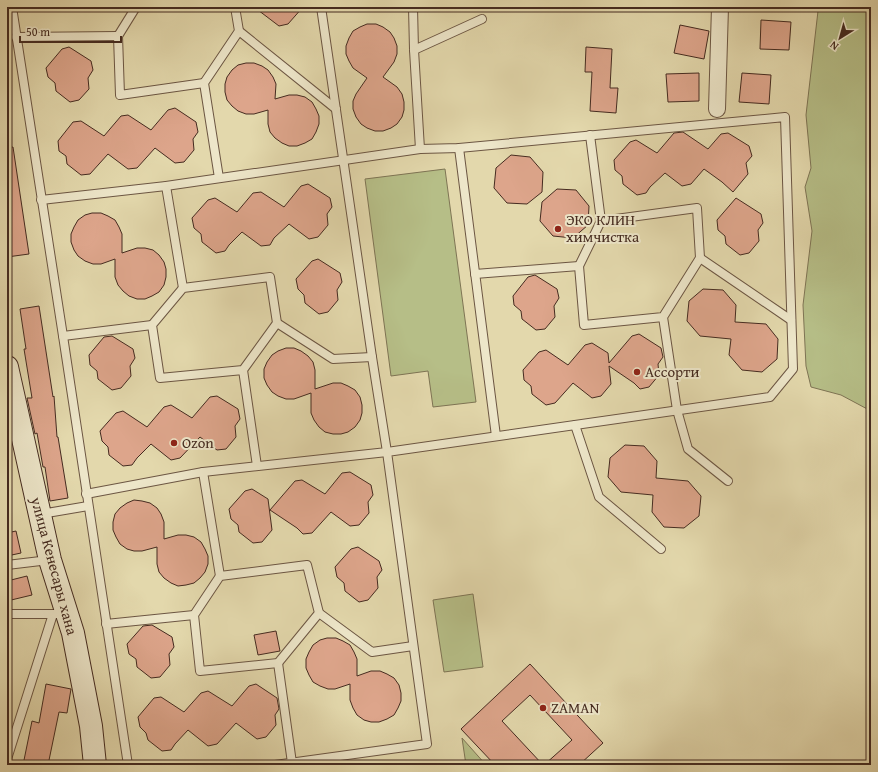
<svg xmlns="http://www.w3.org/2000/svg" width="878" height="772" font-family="'Gentium Book Plus',serif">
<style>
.green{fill:#b6be87;stroke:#7e7454}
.building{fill:#dda58b;stroke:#452b20}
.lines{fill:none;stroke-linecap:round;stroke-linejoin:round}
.lane-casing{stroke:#6c5643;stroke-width:10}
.street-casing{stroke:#6c5643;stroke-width:18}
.secondary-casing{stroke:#452b20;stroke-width:24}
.lane{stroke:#ede6c9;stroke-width:8}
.street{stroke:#ede6c9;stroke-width:16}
.secondary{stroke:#ede6c9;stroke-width:22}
.poi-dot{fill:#8f2418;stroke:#ede6c9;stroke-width:1.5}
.labels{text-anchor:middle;stroke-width:4;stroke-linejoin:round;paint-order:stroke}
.poi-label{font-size:15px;fill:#452b20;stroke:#ede6c9;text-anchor:start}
.street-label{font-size:15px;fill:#452b20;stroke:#ede6c9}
</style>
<rect width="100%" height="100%" fill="#e3d8ac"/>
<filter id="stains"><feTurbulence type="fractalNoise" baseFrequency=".005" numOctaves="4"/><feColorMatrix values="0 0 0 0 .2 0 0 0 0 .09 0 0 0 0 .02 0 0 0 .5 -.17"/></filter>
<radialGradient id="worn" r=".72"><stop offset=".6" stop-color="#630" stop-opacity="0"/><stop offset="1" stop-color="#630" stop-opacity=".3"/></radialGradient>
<g class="green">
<path d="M821,7H871V411L841,395L811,387L806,366L803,305L812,231L805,187L811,168L806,115L818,11Z"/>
<path d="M445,169L476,402L433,407L428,371L391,376L365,179Z"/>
<path d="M473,594L483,667L444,672L433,600Z"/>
<path d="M462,738L486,765H466Z"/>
</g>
<g class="building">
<path d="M254,7H303L288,24L279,26Z"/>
<path d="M761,20L791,22L789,50L760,49Z"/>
<path d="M367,24H376L383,27L390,32L394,38L397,46V54L394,62L383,77L397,87L402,94L404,102V110L402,117L397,124L391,128L383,131H375L367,128L361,124L356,117L353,109V101L356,94L367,78L353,68L349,61L346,54V46L349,38L353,31L360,27Z"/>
<path d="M680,25L709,31L704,59L674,53Z"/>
<path d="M69,47L91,61L93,70L88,78L89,89L79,100L70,102L56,91L55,83L48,77L46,68L62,49Z"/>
<path d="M586,47L612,49L610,88H618L616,113L590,111L592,72H585Z"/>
<path d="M246,63H254L262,66L268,70L273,77L276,84L275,99L289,95H297L305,97L312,102L316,109L319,116V124L316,132L312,139L305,143L297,146H289L282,143L275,138L270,132L268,124V110L254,114H246L238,111L232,106L227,100L225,92V84L227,77L232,70L238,65Z"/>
<path d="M699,73V101L668,102L666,74Z"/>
<path d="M742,73L771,75L769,104L739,102Z"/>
<path d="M175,108L196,122L198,132L193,139L194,150L184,162L175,163L155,148L137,168L128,169L108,154L90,174L81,175L67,164L66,156L59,151L58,141L73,122L81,121L104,136L121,116L128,115L151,130L168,110Z"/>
<path d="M683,132L708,149L721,134L728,133L749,146L752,156L746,163L748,174L733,192L722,182L704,169L691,184L682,186L665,173L650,187L646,193L637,195L623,184L622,176L615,170L614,160L630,142L636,140L657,153L674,133Z"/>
<path d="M13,147L29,254L7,257V148Z"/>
<path d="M511,155L530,157L543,172L542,192L527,204L507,203L494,188L496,168Z"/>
<path d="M308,184L330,198L332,207L327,214L328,225L318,237L309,239L289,224L274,238L270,245L261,246L242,232L229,245L225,251L216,253L202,242L201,234L194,228L192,218L208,200L215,198L237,212L253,193L261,192L284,207L301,186Z"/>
<path d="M557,189L576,190L589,206L588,225L573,238L553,236L540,221L542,202Z"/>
<path d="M736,198L761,214L763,223L758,230L759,241L749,253L740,255L726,244L725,236L718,230L717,220Z"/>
<path d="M92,213H101L108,216L115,220L119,227L122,234V253L137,248H145L153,250L159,255L164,262L166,269V277L164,285L159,292L152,296L145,299H137L129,296L123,291L118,285L115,277V259L101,264H93L85,261L78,256L74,250L71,242V234L74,227L78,220L85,215Z"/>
<path d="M318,259L340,273L342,282L337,290L338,300L328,312L319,314L305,303L304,295L298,289L296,279L312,261Z"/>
<path d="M535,275L557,289L559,298L554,306L555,317L545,329L536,330L522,319L521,311L514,305L513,296L528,277Z"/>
<path d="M703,289L723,290L736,305L735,322L766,324L778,339L777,359L762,372L742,370L729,355L731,339L700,336L687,321L689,301Z"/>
<path d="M39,306L53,397L54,396L57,437H58L68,498L50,501L45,467H43L37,433L35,434L27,398H32L24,349H26L20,309Z"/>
<path d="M639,334L661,348L663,357L658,364L659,375L649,387L640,389L634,383L609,366L611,384L601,396L592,398L573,383L555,403L546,405L532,394L531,386L524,380L523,370L539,352L546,350L568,365L585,345L592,343L608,353L609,363L632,336Z"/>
<path d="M112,336L133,349L135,358L130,366L131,376L121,388L112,390L98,379L97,371L90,365L89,355L104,337Z"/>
<path d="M286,348H294L301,351L308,356L313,362L315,370V389L333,383H341L348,386L355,390L360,397L362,405V413L360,420L355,427L348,432L341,434H333L325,432L319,427L314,420L311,413V393L294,399H286L278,396L272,392L267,385L264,378V369L267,362L272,355L278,351Z"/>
<path d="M217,396L238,409L240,419L235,426L236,437L226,449L217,450L200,437L180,458L171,460L151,444L137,458L132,465L123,466L109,455L108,447L102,441L100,431L116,413L123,411L147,427L164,407L171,405L192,418L210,397Z"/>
<path d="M625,445L644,446L657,461L656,478L688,481L701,496L699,516L684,528L664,527L652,512L653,495L621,492L608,477L610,458Z"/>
<path d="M350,472L371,485L373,495L368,502L369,513L359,525L350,526L331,512L312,533L303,534L297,528L270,510L295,481L302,480L325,494L342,473Z"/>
<path d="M252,489L268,499L272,530L262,542L253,543L239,532L238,525L231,519L229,509L245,491Z"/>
<path d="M134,500L142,501L150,503L157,508L161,514L164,522V539L178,535H186L194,537L201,542L205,549L208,556V564L205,572L200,578L194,583L186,585L178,586L171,583L164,578L159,572L157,564V547L142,551H134L127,549L120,544L116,537L113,530V522L115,514L120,508L127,503Z"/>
<path d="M16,531L21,553L7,556V533Z"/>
<path d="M358,547L379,561L382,570L377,577L378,588L368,600L359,602L345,591L344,583L337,577L335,567L351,549Z"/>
<path d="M27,576L32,595L7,601V581Z"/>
<path d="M152,625L172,637L174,647L169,654L170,665L160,677L151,678L137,667L136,659L129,654L127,644L143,626Z"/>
<path d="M276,631L280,651L258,655L254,635Z"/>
<path d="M327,638H336L343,641L350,645L354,652L357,659V676L371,671H380L387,674L394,678L399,685L401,693V701L398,708L394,715L387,719L379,722H371L364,720L357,715L353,708L350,700V684L335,689H328L320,686L313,682L309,675L306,668V659L309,652L313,645L320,640Z"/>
<path d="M530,664L603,743L579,765H544L572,740L530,695L502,721L543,765H495L461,729Z"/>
<path d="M46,684L71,689L67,713L59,712L48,765H23L32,721L39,723Z"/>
<path d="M256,684L277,698L279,709L275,715L276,725L266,737L257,739L236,723L217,744L208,746L188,730L175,744L171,750L162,751L148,740L146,733L140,727L138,717L154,698L161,697L184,712L201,693L208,691L232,706L249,686Z"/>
</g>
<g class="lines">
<defs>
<g id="lane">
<path d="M12,7L63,336L128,765"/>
<path d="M136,7L118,36L120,95L204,83"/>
<path d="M413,7L414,50L420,149"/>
<path d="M239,31L336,109"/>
<path d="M16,37L118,36"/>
<path d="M414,50L482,19"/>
<path d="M590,135L601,221"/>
<path d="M459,148L496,436"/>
<path d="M219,178L204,83L239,31L235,7"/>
<path d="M166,186L183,288"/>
<path d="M41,200L166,186L420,149L459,148L785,117L793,369L770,397L387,452L427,744L275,765"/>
<path d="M700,258L791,320"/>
<path d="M475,274L579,266"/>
<path d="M663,317L700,258L697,208L601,221L579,266L584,325L663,317L677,410L688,449L728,481"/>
<path d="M277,323L333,359L372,357"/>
<path d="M63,336L152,325"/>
<path d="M243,370L277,323L270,277L183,288L152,325L160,378L243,370L257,466"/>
<path d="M575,425L599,497L661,549"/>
<path d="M7,433L20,431"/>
<path d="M203,472L220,576"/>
<path d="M86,494L203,472L387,452L372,357L321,7"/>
<path d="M41,514L88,506"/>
<path d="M7,565L49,560"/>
<path d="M307,565L319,613L278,663L200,671L194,615L220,576Z"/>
<path d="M319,613L372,652L413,646"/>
<path d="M7,614H58"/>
<path d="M106,624L194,615"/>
<path d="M278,663L292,763"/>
<path d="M7,759L53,614"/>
</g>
<path id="street" d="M717,109L720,7"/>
<path id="secondary" d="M7,367L50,560L73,633L91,726L95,765"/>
</defs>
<use href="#lane" class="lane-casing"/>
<use href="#street" class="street-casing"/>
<use href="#secondary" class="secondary-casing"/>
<use href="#lane" class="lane"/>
<use href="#street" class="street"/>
<use href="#secondary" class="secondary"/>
</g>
<g class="poi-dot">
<circle cx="558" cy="229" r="4"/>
<circle cx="637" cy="372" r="4"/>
<circle cx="174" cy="443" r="4"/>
<circle cx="543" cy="708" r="4"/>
</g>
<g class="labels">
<g class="poi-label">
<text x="566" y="225">ЭКО КЛИН<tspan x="566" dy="17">химчистка</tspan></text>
<text x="645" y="377">Ассорти</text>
<text x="182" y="448">Ozon</text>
<text x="551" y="713">ZAMAN</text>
</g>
<g class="street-label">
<text transform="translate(54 566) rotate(75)" y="5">улица Кенесары хана</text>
</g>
</g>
<rect width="878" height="772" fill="none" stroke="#e3d8ac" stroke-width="24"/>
<rect x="8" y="8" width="862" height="756" fill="none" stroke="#452b20" stroke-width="2"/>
<rect x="12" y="12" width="854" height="748" fill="none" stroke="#452b20"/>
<g transform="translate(840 38) rotate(217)" stroke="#ede6c9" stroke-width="3" paint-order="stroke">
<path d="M0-3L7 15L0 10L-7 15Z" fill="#452b20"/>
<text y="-6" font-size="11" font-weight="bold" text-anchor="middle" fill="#452b20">N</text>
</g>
<path d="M20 36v6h101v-6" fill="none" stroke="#452b20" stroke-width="2"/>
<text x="26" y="36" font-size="12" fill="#452b20" stroke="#ede6c9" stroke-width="3" paint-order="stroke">50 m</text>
<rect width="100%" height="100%" filter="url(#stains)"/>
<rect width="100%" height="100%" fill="url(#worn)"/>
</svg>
